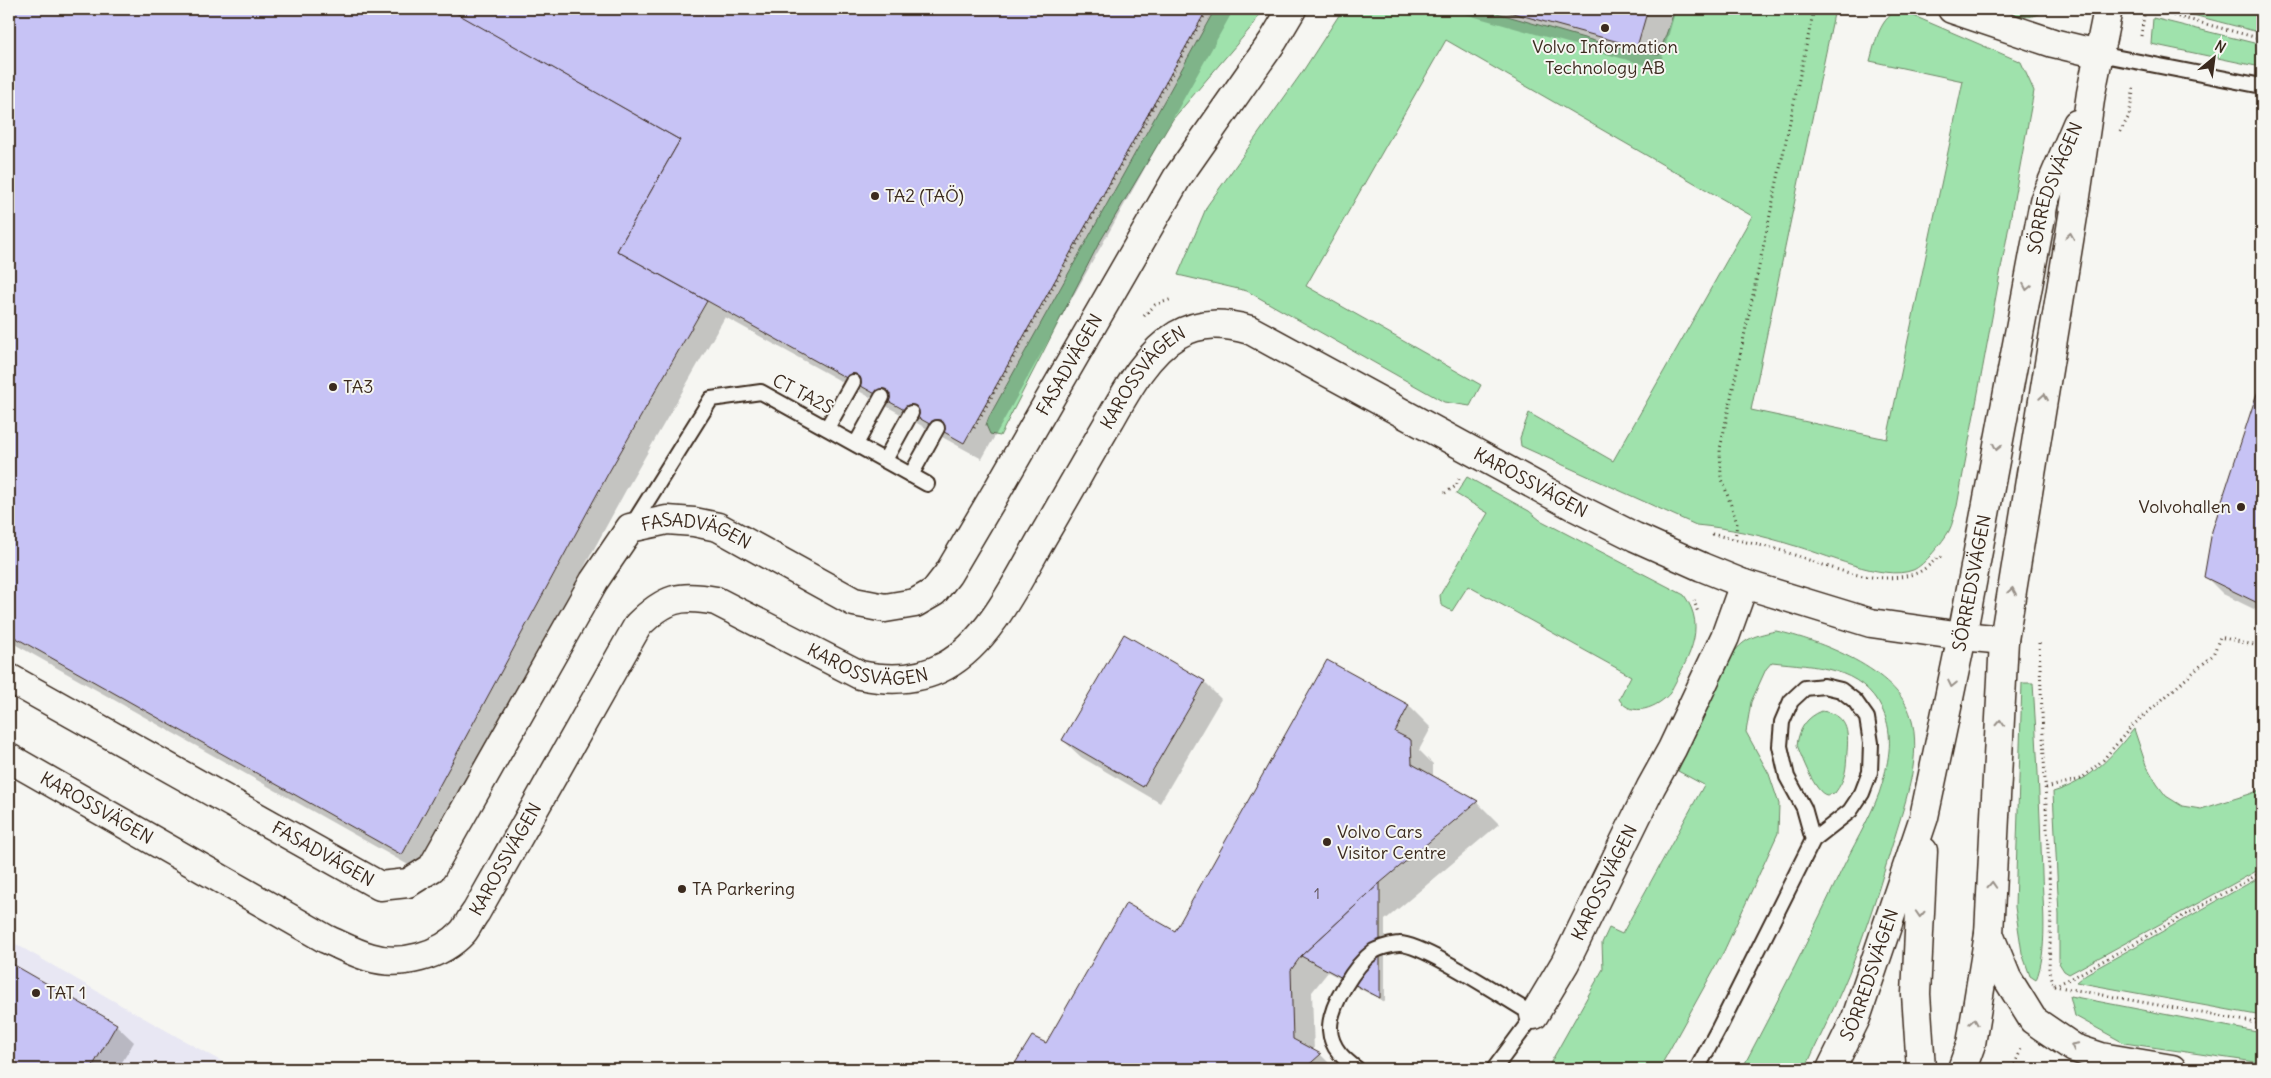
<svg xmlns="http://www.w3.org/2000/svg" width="2271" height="1078" font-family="Delius,sans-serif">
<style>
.built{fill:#e8e7f3}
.green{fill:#9fe2ac;stroke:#6d8665}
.shadow{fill:#0003}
.building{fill:#c7c3f5;stroke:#3b2a1e}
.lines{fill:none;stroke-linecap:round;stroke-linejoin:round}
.service-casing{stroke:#3b2a1e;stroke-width:18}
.minor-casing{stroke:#3b2a1e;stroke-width:31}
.tertiary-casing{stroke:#3b2a1e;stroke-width:31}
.path{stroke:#3b2a1e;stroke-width:3;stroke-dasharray:1 4;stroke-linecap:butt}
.service{stroke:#f6f6f2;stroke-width:14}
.minor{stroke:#f6f6f2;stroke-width:28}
.tertiary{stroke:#f6f6f2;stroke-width:28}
.oneway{stroke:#989088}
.poi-dot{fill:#3b2a1e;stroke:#f6f6f2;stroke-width:2}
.labels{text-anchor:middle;stroke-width:4;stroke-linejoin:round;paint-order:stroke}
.number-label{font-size:15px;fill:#5e5054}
.poi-label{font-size:18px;fill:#3b2a1e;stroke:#f6f6f2;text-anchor:start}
.street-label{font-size:18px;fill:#3b2a1e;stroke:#f6f6f2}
</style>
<rect width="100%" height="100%" fill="#f6f6f2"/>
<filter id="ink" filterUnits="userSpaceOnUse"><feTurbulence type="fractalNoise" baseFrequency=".02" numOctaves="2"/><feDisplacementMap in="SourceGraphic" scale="10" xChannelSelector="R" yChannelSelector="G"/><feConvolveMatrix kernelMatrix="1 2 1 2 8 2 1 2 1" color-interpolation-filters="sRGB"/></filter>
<g filter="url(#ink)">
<path class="built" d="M9,940L126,1008L235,1069H9Z"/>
<g class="green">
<path d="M1215,9H1262L1254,24L1173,119L1098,245L1000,436L990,434L986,425L989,417Z"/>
<path d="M1343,9H1483L1612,46L1659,55L1675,9H1835L1751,410L1887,439L1963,81L1870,61C1875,43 1880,16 1900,10L2021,62L2034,91L1957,506C1954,514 1953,524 1949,531C1943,541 1924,566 1913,570C1883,582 1823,553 1792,545C1761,535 1728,528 1696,525L1521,446L1520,438L1529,413L1613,461L1752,216L1446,40L1306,286L1481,385L1470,406L1444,402L1247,291L1178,275L1207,206L1303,71Z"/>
<path d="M1994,9H2046C2032,23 2010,14 1994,9Z"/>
<path d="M2170,9H2262V33Z"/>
<path d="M2153,18L2262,45V65L2256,66L2151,44Z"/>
<path d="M1467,477L1529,511L1540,520L1684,595C1709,630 1686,660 1670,693C1659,707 1631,719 1619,699L1631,676L1468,586L1452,611L1441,605L1440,595L1488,513L1456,494Z"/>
<path d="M1776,631C1819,640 1898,670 1911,717C1922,755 1906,800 1895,836C1884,872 1873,909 1860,944C1845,987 1824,1028 1805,1069H1742C1778,1001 1812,933 1845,863C1856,841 1876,807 1882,784C1889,760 1894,735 1883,711C1861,665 1815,667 1772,662L1766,669L1751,702L1746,732L1769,774L1779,804L1778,833L1724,951L1659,1069H1547L1603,969L1602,943L1609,928L1622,934L1704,785L1678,771L1727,662C1741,640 1751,636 1776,631Z"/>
<path d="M2022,683H2033C2037,746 2040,810 2042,874C2043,906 2048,951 2036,980L2030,976L2022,953L2015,907Z"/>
<path d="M1822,711C1847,715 1849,730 1847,752C1846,770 1846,778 1835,793C1834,793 1827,795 1827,795C1815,794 1801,755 1797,745C1799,728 1807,717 1822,711Z"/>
<path d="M2134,729L2146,765L2157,784L2166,796L2182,806L2201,809L2250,794L2262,789V868L2069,974L2064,971L2059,963V915L2053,792C2092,780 2109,759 2134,729Z"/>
<path d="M2262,876V1016L2076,982L2086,974Z"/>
<path d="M2070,996L2262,1033V1063L2124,1043L2075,1016Z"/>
</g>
<g class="shadow">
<path d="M9,9H1234L982,459L725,317L626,490L419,871L9,641Z"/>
<path d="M1447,9H1676L1659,69Z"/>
<path d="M2262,384V613L2223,594L2206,577L2256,399Z"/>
<path d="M1327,662L1409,706L1431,728L1419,750L1433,764V778L1477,802L1499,824L1385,920V1002L1328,972L1312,992L1314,1052L1321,1055L1335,1069H1020L1015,1065L1046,1044L1175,933Z"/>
<path d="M1204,682L1221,699L1160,803L1081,757L1063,740Z"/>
<path d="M9,964L116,1025L134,1042L118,1069H9Z"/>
</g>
<g class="building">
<path d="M9,9H450L680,140L617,251L707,301L609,472L402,855L9,634Z"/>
<path d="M449,9H1207L964,443L617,251L680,140Z"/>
<path d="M1498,9H1648L1637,47Z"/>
<path d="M2262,381V605L2204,577L2212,531L2255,399Z"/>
<path d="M1124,634L1205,681L1143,787L1062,740Z"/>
<path d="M1327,660L1409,705L1395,732L1411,740L1412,764L1478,801L1380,883L1301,956L1291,970L1293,1039L1321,1054L1304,1069H1020L1014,1065L1032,1036L1046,1043L1126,903L1175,931Z"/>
<path d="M1380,883V998L1301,956Z"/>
<path d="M9,962L117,1024L91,1069H9Z"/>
</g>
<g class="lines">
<defs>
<g id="service">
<path d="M2099,54L2262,86"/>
<path d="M827,428L853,382"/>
<path d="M856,444L882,397"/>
<path d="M885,460L911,413"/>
<path d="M911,475L937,428"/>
<path d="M631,527L711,399L761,392L927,484"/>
<path d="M1357,1069C1344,1059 1331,1048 1330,1030C1329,1006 1355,965 1374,951C1379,948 1393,944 1399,944C1423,943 1509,1001 1534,1015L1494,1069"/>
<path d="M1697,1069L1719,1028L1813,840L1850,811L1862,793L1870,772L1871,743L1867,718L1855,701L1841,690L1824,686L1805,688L1791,701L1782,722L1780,746L1787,777L1804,808L1813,840"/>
</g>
<g id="minor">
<path d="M1952,9L2053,43L2099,54"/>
<path id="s1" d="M9,678L380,886L408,883L432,868L594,581L630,528L667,520L694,522L718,527L854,602L885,608L915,603L934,592L948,574L998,489L1177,178L1273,41L1292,9"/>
<path id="s2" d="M9,758L326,939C340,945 355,953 369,957C400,967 441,956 463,932C468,926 471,918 476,912L638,625C665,598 680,594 716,601L860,675C889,681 918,681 945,666C989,642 1018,580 1042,538C1065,499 1087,459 1110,420C1127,390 1147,353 1177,335C1201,321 1225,323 1250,330L1575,507L1635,537L1702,567L1744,584L1871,623L1962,636L2004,640"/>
<path id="s3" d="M1534,1015L1565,963L1651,787L1672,749L1725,637L1744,584"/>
</g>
<g id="tertiary">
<path d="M1989,934L2007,978L2033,1020L2074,1048L2101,1057L2172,1069"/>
<path id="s4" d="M1831,1069L1856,1018L1924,817L1962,636L2044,201L2077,124"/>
<path d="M1921,1069L1916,994L1923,851"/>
<path d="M1962,1069L1971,1044L1989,934L2004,640L2074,210L2091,93L2108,9"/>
</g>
</defs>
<use href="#service" class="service-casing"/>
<use href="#minor" class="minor-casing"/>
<use href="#tertiary" class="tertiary-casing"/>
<g class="path">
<path d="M2149,9L2262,39"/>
<path d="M2141,36L2145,9"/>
<path d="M2120,132L2129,116L2134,86"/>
<path d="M1144,316L1155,305L1172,299"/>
<path d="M974,428L1208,9"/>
<path d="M1445,493L1456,486L1459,479"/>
<path d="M1712,534C1733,539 1755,544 1776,549C1820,562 1870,589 1917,573C1925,570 1932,562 1939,557L1945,558"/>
<path d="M1735,539L1737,523L1721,476L1720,449L1814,9"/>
<path d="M1694,600L1698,613"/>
<path d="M2039,643L2051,919L2049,968L2054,986"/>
<path d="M2046,788L2081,779L2103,760L2131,727L2213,655L2220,637L2262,647"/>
<path d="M2054,986L2074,977L2262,872"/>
<path d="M2054,986L2262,1024"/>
<path d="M2013,1069L2021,1049"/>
</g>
<use href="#service" class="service"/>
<use href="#minor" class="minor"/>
<use href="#tertiary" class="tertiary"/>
</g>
<defs><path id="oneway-chevron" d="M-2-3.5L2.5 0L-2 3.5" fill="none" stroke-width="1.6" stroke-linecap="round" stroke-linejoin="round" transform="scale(1.25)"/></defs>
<g class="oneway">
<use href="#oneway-chevron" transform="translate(2070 236) rotate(-81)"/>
<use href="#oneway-chevron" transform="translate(2027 287) rotate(101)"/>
<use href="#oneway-chevron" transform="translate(2044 397) rotate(-81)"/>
<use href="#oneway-chevron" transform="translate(1997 447) rotate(101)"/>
<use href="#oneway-chevron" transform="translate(2012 591) rotate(-81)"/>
<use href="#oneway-chevron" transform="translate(1952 684) rotate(102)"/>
<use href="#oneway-chevron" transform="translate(2000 723) rotate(-87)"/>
<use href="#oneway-chevron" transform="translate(1992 885) rotate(-87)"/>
<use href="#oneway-chevron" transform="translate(1920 914) rotate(93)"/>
<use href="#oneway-chevron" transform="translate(1974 1022) rotate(-81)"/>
<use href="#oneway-chevron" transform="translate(2074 1046) rotate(-153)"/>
</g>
</g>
<g class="poi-dot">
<circle cx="1605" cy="28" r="5"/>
<circle cx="875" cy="196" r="5"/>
<circle cx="333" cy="387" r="5"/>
<circle cx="2241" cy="507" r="5"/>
<circle cx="1327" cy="842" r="5"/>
<circle cx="682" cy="889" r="5"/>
<circle cx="36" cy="993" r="5"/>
</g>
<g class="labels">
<g class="number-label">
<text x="1317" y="899">1</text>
</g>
<g class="poi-label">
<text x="1605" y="53" text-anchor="middle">Volvo Information<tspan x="1605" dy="21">Technology AB</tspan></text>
<text x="885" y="202">TA2 (TAÖ)</text>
<text x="343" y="393">TA3</text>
<text x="2231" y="513" text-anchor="end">Volvohallen</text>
<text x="1337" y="838">Volvo Cars<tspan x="1337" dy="21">Visitor Centre</tspan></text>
<text x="692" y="895">TA Parkering</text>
<text x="46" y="999">TAT 1</text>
</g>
<g class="street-label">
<text dy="6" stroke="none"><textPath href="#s4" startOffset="912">SÖRREDSVÄGEN</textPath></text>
<text dy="6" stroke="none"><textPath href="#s1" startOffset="1469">FASADVÄGEN</textPath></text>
<text dy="6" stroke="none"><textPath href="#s2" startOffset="1556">KAROSSVÄGEN</textPath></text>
<text transform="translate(803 394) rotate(27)" y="6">CT TA2S</text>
<text dy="6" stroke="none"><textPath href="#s2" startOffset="2006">KAROSSVÄGEN</textPath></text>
<text dy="6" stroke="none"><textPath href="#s1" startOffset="944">FASADVÄGEN</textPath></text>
<text dy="6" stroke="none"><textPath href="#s4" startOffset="508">SÖRREDSVÄGEN</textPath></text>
<text dy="6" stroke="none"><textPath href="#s2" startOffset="1121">KAROSSVÄGEN</textPath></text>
<text dy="6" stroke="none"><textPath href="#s2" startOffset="101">KAROSSVÄGEN</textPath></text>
<text dy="6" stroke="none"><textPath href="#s1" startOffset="360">FASADVÄGEN</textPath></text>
<text dy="6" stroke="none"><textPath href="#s2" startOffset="598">KAROSSVÄGEN</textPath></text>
<text dy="6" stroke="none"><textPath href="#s3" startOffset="150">KAROSSVÄGEN</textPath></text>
<text dy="6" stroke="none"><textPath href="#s4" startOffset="102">SÖRREDSVÄGEN</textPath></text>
</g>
</g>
<rect width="2271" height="1078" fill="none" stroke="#f6f6f2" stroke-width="30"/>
<rect x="15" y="15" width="2241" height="1048" fill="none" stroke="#3b2a1e" stroke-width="2" filter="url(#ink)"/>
<g transform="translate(2214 58) rotate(29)" stroke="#f6f6f2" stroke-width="4" paint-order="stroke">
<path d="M0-4L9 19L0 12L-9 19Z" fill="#3b2a1e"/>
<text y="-8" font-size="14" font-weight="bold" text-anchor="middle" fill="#3b2a1e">N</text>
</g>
</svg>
